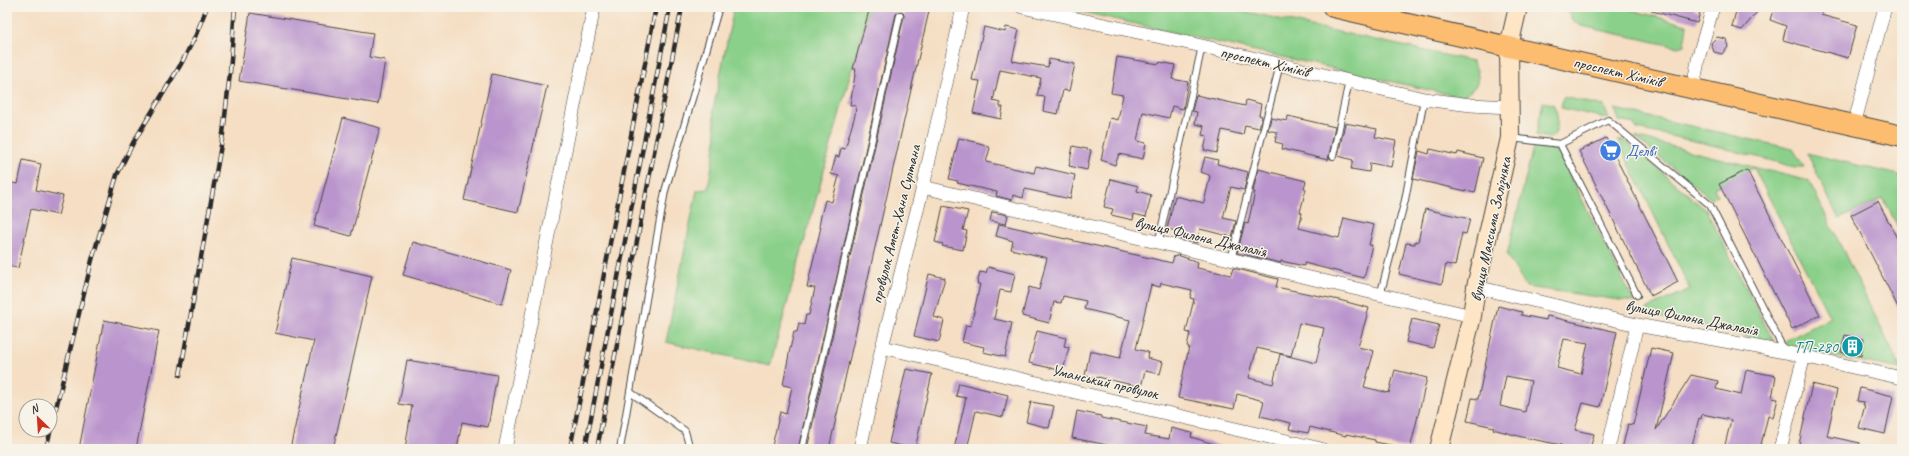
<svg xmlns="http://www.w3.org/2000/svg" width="1909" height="456" font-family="Caveat,sans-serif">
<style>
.green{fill:#8bd08a;stroke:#5b7e5a}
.building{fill:#ba95cd;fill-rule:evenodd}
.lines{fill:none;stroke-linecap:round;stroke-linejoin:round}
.lane-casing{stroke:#494642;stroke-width:8}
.street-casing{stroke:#494642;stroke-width:14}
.secondary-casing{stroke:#494642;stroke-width:20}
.primary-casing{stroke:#494642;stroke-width:22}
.lane{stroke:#fff;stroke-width:6}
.street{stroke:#fff;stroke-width:13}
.secondary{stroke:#fee5c5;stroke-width:18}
.primary{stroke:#fcbd6f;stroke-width:20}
.rail-casing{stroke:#2b2b2b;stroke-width:4.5}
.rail{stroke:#f7f3e8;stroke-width:3;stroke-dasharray:9;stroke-linecap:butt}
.labels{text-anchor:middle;stroke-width:3;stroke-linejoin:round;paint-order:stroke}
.street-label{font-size:16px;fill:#2b2b2b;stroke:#f7f3e8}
.shop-label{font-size:16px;fill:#366cbe;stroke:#f7f3e8;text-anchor:start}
.culture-label{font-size:16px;fill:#0d838f;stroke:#f7f3e8;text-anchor:end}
</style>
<rect width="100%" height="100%" fill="#f7f3e8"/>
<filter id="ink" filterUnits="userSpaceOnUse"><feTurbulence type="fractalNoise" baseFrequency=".025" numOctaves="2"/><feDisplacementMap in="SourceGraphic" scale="8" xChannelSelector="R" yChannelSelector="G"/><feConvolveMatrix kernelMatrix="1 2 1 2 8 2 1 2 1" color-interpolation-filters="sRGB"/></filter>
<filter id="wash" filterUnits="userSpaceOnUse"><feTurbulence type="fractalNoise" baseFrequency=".012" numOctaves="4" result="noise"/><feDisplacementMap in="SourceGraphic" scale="16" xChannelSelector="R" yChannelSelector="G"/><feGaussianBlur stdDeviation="0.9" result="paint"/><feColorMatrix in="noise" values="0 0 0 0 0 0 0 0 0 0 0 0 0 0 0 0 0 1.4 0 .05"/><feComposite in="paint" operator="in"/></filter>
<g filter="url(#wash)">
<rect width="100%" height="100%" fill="#f5dec3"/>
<g class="green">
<path d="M734,7H869L770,366L666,342L697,190L708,189L716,140L713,110Z"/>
<path d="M1060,7H1224L1472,61C1484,78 1477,90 1460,97Z"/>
<path d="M1565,7H1621L1687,25L1684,45L1678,47L1581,26L1572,20Z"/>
<path d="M1563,97L1604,106L1609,119L1561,108Z"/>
<path d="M1543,102L1553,104C1559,115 1559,124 1554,136L1549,138L1536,135Z"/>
<path d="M1615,109L1793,149L1804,167H1795L1708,144L1637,129L1634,124L1619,121Z"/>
<path d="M1635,137L1809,181L1901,369L1788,348L1785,341L1830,318L1754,168L1714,188L1717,195L1711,199Z"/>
<path d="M1624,140L1706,210L1774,342L1646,314L1647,309L1690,289L1618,141Z"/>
<path d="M1533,147L1557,150L1634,302L1526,287L1507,255Z"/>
<path d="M1807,153L1902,176V235L1883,198L1839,219Z"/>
</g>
<g id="blocks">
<g class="building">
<path d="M870,7H910L929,11L829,449H807L904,16L903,12L901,11L896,14L798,449H785L772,446L780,412L786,414L792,387L783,385L790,349L794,332H797L799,323L804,325L806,315H809L815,288L807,287L821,227H819L821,216L825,200L832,202L839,176L831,174L836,156L839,157L841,148L845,149L855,115L856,106L850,105L856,69H853Z"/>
<path d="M1652,7H1695L1694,10L1700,12L1697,23L1652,11Z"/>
<path d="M1737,7H1761L1742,30L1732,27Z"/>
<path d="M1774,7H1824L1821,15L1857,25L1848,58L1783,40L1786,26L1770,20Z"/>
<path d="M250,13L373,33L369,57L385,60L378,104L239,81Z"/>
<path d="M984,27L1005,32L1006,27L1019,30L1012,61L1048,67L1049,59L1075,64L1069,91L1063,90L1058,114L1043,111L1045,97L1037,96L1041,78L1000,70L993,101L1000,103V107H1003L1001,119L973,113L980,81L972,80Z"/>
<path d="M1717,37L1726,39L1728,47L1722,54L1714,52L1711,43Z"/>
<path d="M1117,57L1159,64L1160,62L1175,65L1172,79L1188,82L1183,109L1172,106L1169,118L1143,112L1137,141L1146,143L1143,159L1119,154L1115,165L1101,160L1110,118L1118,120L1123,95L1111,93Z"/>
<path d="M492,74L547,86L518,212L464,200Z"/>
<path d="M1196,95L1245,106L1246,100L1261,104L1259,115L1262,116L1259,128L1245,125L1243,135L1222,130L1217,153L1204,150L1207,136L1202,135L1204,126L1195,124L1197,112L1192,111Z"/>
<path d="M1288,116L1335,127L1328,160L1282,149L1283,144L1275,142L1277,132L1268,130L1271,118L1287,121Z"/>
<path d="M343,118L380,128L351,236L314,226Z"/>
<path d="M1345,123L1377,129L1375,137L1396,141L1391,167L1370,163L1369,172L1351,169L1353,160L1338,156Z"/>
<path d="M959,138L983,144L990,148L986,162L1034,173L1036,166L1075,175L1070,199L1025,189L1023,198L1013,195L1012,200L996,196L997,192L957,183L958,181L949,179Z"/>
<path d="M1606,138L1678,282L1651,296L1579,151Z"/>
<path d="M1073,146L1091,150L1087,170L1069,166Z"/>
<path d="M1430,149L1457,155L1458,152L1483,158L1475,193L1413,179L1419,151L1429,154Z"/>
<path d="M1205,157L1218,160L1217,164L1248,172L1244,190L1231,187L1223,218L1236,221L1232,237L1200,229L1197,243L1180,239L1182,232L1167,229L1175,196L1204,203L1210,176L1209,175L1201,172Z"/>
<path d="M23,160L41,164L36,190L63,196L58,215L31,209L18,268L7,266V182L18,184Z"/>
<path d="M1258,169L1306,181L1304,188L1306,189L1300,212L1302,213L1299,228L1339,238L1344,218L1374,225L1369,245H1372L1364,278L1304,263V266L1281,261V263L1237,253L1245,223L1248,224L1255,192H1253Z"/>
<path d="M1747,170L1820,315L1792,329L1719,184Z"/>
<path d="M1111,179L1138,186L1137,191L1151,195L1146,217L1134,214L1133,220L1111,215L1113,209L1104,207Z"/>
<path d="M1878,201L1902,248V315L1851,215Z"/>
<path d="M943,206L968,211L963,230L967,231L963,250L942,246L943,244L935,242Z"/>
<path d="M1425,209L1470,219L1466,234L1462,233L1455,266L1446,264L1442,284L1399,274L1406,243L1415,244V241L1418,242Z"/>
<path d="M992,212L1008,215L1006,224L990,221Z"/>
<path d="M999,224L1172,263L1174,256L1176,257L1177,255L1198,262L1197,268L1231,275L1233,268L1278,279L1276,287L1339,300L1369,308L1358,347L1374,351L1364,387L1389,393L1395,370L1427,378L1410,449L1375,442V440L1346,434V436L1310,427L1308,433L1289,429L1291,423L1260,416L1264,401L1237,394L1234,409L1178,398L1189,347L1187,346L1190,333L1186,332L1194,299L1190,298L1192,290L1161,283L1160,287L1151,285L1136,349L1148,352L1147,358L1163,362L1160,374L1145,371L1141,387L1098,377V378L1085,376L1090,351L1120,358L1130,320L1084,309L1086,301L1063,296L1061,303L1054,302L1049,323L1022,316L1029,287L1039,290L1047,258L1011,249L1013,241L996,236ZM1299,323L1324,328L1316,363L1280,354L1273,384L1249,378L1257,348L1291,356Z"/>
<path d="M413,242L511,270L502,304L403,275Z"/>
<path d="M292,258L372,276L333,449H290L314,341L275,333Z"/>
<path d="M988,267L1015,274L1011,292L1000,290L994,319L1012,323L1005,357L983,352L984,347L962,342L966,325L971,326L980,284H977L980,272L986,273Z"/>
<path d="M929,274L945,278L934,317L944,320L939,342L914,336Z"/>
<path d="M1498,306L1522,312L1521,315L1546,320L1547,316L1617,332L1600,407L1583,403L1575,430L1594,434L1590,449H1570L1561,447V445L1522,437L1493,429L1494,427L1467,421L1472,398L1478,399ZM1564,339L1588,343L1581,374L1557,368ZM1506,376L1531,381L1525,412L1500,406Z"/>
<path d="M1412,319L1439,325L1433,348L1406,342Z"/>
<path d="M104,320L159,331L136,449H79Z"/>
<path d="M1037,331L1066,338L1064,346L1069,347L1063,371L1029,363Z"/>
<path d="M1845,335L1864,339L1861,356L1841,352Z"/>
<path d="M1651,348L1674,353L1656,430L1691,375L1718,381L1716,389L1741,395L1746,370L1776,376L1772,398L1778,399L1773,418L1768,416L1760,449H1724L1731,420L1702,414L1701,419L1699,418L1691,449H1622L1628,424L1633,425Z"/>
<path d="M407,360L497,375L488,427L462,422L457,449H405L412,406L399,404Z"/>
<path d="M906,369L932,374L915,449L889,443Z"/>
<path d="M959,383L1008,395L1003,417L976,411L967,449H954L966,398L956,396Z"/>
<path d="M1812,384L1837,390L1827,436L1860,443L1859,449H1798Z"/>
<path d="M1860,388L1893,396L1885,434L1859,428L1865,405H1863L1864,402L1857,401Z"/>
<path d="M1031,402L1054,406L1049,428L1026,422Z"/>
<path d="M1077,411L1101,416V418L1147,427L1145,435L1169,439L1171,428L1192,433L1191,437L1220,446V449H1128L1072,438Z"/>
</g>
</g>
</g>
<g filter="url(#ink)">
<use href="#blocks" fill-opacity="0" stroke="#494642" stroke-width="1"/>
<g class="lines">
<defs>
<g id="lane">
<path d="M1511,138L1560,144L1608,120L1710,205L1784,350"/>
<path d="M1560,144L1637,295"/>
<path d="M1333,156L1349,81"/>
<path d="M1158,244L1202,46"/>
<path d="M1231,260L1280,64"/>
<path d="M1380,296L1405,200L1424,99"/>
<path d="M630,392L685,431L690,449"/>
<path d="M620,449L665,191L719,7"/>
<path d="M802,449L900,15"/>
</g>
<g id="street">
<path d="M1022,7L1202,46L1424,99L1471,105L1509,107"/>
<path d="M1693,88L1699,55L1713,7"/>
<path d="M1854,125L1885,7"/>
<path d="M923,187L1472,316"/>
<path d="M1476,287L1637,325L1785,352L1902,378"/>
<path d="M882,347L1321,449"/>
<path d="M505,449L594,7"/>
<path d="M860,449L882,347L923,187L963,7"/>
<path d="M1608,449L1637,325"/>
<path d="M1780,449L1804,356"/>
</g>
<path id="secondary" d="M1439,449L1472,316L1476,287L1510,138L1509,46L1518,7"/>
<path id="primary" d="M1333,7L1902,136"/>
</defs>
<use href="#lane" class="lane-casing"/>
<use href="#street" class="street-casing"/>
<use href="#secondary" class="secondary-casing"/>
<use href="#primary" class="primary-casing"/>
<use href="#lane" class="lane"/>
<use href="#street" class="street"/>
<use href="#secondary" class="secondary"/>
<use href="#primary" class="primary"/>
<defs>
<g id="rail">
<path d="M180,375L223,134L230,73L235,7"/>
<path d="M46,449L92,260L117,175L133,143L181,64L195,37L207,7"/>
<path d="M570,449L656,7"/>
<path d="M585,449L670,7"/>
<path d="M597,449L682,7"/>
</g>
</defs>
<use href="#rail" class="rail-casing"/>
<use href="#rail" class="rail"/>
</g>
</g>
<defs>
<symbol id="supermarket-disc" viewBox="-11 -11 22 22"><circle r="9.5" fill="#3f7fe0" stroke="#f7f3e8"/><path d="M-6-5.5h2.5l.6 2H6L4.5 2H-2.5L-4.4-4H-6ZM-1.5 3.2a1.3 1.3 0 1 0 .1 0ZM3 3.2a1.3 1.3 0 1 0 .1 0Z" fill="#fff"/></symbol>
<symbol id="building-disc" viewBox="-11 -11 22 22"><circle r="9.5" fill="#0f9aa8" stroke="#f7f3e8"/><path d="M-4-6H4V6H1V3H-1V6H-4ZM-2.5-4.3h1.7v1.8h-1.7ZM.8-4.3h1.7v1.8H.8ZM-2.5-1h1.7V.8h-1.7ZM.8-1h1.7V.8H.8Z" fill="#fff"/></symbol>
</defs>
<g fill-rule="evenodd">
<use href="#supermarket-disc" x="1598" y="138" width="25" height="25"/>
<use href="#building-disc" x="1840" y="334" width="25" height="25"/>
</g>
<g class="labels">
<g class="street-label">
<text transform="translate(1265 61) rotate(13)" y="6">проспект Хіміків</text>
<text transform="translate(1618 71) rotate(13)" y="6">проспект Хіміків</text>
<text transform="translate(895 224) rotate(-76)" y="6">провулок Амет-Хана Султана</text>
<text transform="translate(1490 229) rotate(-78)" y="6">вулиця Максима Залізняка</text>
<text transform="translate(1201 236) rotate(13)" y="6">вулиця Филона Джалалія</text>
<text transform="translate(1692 317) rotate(11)" y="6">вулиця Филона Джалалія</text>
<text transform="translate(1105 381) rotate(13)" y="6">Уманський провулок</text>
</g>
<g class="shop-label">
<text x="1626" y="156">Делві</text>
</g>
<g class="culture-label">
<text x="1838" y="352">ТП-280</text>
</g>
</g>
<rect width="1909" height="456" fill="none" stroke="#f7f3e8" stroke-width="24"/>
<g transform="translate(38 418) rotate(335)"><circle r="19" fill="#f7f3e8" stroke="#a5a39c"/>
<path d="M0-3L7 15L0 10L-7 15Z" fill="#c8321e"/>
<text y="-6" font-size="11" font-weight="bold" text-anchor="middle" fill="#2b2b2b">N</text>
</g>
</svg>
